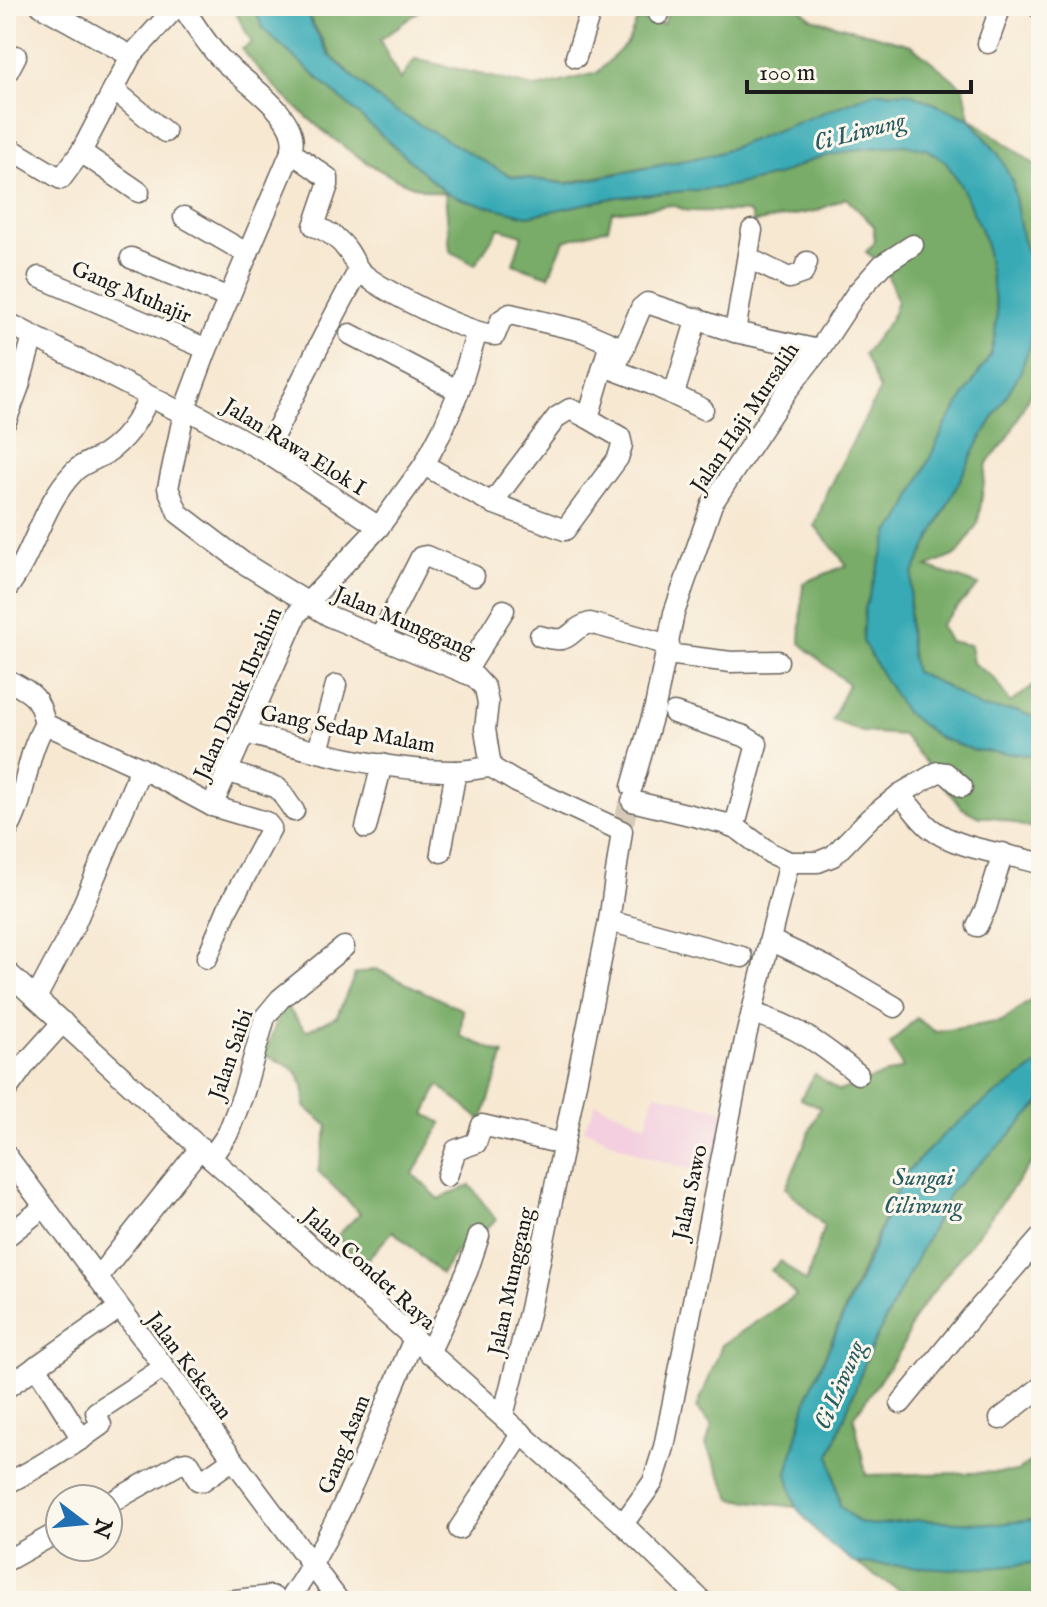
<svg xmlns="http://www.w3.org/2000/svg" width="1047" height="1607" font-family="'IM FELL English',serif">
<style>
.built{fill:#f3cfdf}
.forest{fill:#78ac68;stroke:#4a6442;stroke-width:2}
.water{fill:#39aab5;stroke:#2a6368;stroke-width:2}
.lines{fill:none;stroke-linecap:round;stroke-linejoin:round}
.minor-tunnel{stroke:#d6c9b7;stroke-width:20;stroke-dasharray:20 10;stroke-linecap:butt}
.minor-casing{stroke:#69635c;stroke-width:23}
.minor{stroke:#fff;stroke-width:20}
.labels{text-anchor:middle;stroke-width:6;stroke-linejoin:round;paint-order:stroke}
.street-label{font-size:22px;fill:#1c1c1c;stroke:#fbf7ec}
.water-label{font-size:24px;font-style:italic;fill:#295c61;stroke:#fbf7ec}
</style>
<rect width="100%" height="100%" fill="#fbf7ec"/>
<filter id="ink" filterUnits="userSpaceOnUse"><feTurbulence type="fractalNoise" baseFrequency=".0125" numOctaves="2"/><feDisplacementMap in="SourceGraphic" scale="16" xChannelSelector="R" yChannelSelector="G"/><feConvolveMatrix kernelMatrix="1 2 1 2 8 2 1 2 1" color-interpolation-filters="sRGB"/></filter>
<filter id="wash" filterUnits="userSpaceOnUse"><feTurbulence type="fractalNoise" baseFrequency=".006" numOctaves="4" result="noise"/><feDisplacementMap in="SourceGraphic" scale="32" xChannelSelector="R" yChannelSelector="G"/><feGaussianBlur stdDeviation="1.8" result="paint"/><feColorMatrix in="noise" values="0 0 0 0 0 0 0 0 0 0 0 0 0 0 0 0 0 1.4 0 .05"/><feComposite in="paint" operator="in"/></filter>
<g filter="url(#wash)">
<rect width="100%" height="100%" fill="#f7e8d2"/>
<path class="built" d="M655,1093L725,1111L712,1176L644,1156L584,1129L596,1103L646,1125Z"/>
<g class="forest">
<path d="M232,6H253L264,30L445,192L528,216L617,197L719,188L776,176L813,159L860,149L904,145L926,149L946,162L963,189L985,240L997,312L995,335L991,354L945,426L900,521L890,531L865,609L863,642L881,673L905,712L973,750L1041,756V819L1032,829L994,817H979L962,808L903,735L862,732L832,720L848,684L800,643L803,583L847,565L815,526L827,491L880,390L864,354L891,319L897,300L884,265L866,252L874,243V226L846,198L816,211L752,223V216L748,212L688,211L672,205L612,212L608,228L564,241L549,276L513,264L522,235L499,228L475,265L450,251L445,193C381,190 279,99 242,49L252,43Z"/>
<path d="M303,6H426L380,40L400,80L415,59L538,88L597,73L628,42L637,20L663,24L671,6H798L811,18L911,45L964,88L970,118L1041,169V372L1007,440L987,463L978,523L958,554L927,567L979,585L940,625L949,641L970,645L973,663L994,678L1010,703L1037,683L1041,677V720L1017,711L981,708L943,685L915,672C907,641 908,605 913,573L980,440L1020,373L1030,344L1035,307L1033,272L1022,237L1012,181L999,155L971,119L909,93L876,92L716,154L566,183L510,176L385,105L332,57Z"/>
<path d="M376,969L463,1010L460,1036L504,1054L482,1121L439,1085L425,1114L442,1123L413,1174L439,1199L470,1185L496,1220L455,1254L441,1274L393,1231L362,1265L337,1236L360,1213L318,1171L328,1126L305,1107C305,1073 295,1066 264,1055L284,1003L306,1031L337,1016L355,974Z"/>
<path d="M1041,993V1063L986,1101L944,1134L902,1177L809,1393L787,1473L796,1507L732,1499L706,1445L712,1425L697,1408L722,1345L796,1295L771,1270L781,1261L806,1282L824,1226L786,1188L820,1107L800,1099L815,1074L839,1091L903,1068L890,1044L916,1018L936,1032L1002,1021Z"/>
<path d="M1041,1102V1151L914,1317L902,1348L854,1417L866,1475L1017,1472L1041,1453V1519L998,1524L919,1520L873,1525L858,1522L840,1506L830,1455L869,1352L951,1191L1005,1140Z"/>
<path d="M1041,1562V1601H981L966,1593H904L855,1563C918,1566 978,1570 1041,1562Z"/>
</g>
<g class="water">
<path d="M253,6H302L329,55L385,105L510,176L567,184L716,154L876,92L909,93L970,119L999,155L1012,181L1022,237L1033,272L1035,307L1030,344L1020,373L980,440L913,573C908,604 906,642 915,672L943,685L981,708L1017,711L1041,720V756L973,750L938,737L905,712L881,673L863,642L865,609L890,531L900,521L945,426L991,354L995,335L997,312L985,240L963,189L946,162L926,149L904,145L860,149L813,159L776,176L719,188L617,197L528,216L467,201L445,192L264,30Z"/>
<path d="M1041,1063V1102L1005,1140L951,1191L869,1352L830,1455L840,1506L858,1522L873,1525L919,1520L998,1524L1041,1519V1562L1000,1567L954,1569L855,1563L822,1538L796,1507L787,1473L809,1393L870,1256L902,1177L944,1134L986,1101Z"/>
</g>
</g>
<g filter="url(#ink)">
<g class="lines">
<path class="minor-tunnel" d="M624,823L632,787"/>
<defs>
<g id="minor">
<path d="M41,6L131,56"/>
<path d="M182,6C194,23 205,42 219,57C240,80 304,117 291,152L207,349L185,408L168,488L178,513L245,564L331,617L475,677L485,688L488,703L485,729L491,767L516,782L622,831L609,921L530,1309L503,1416"/>
<path d="M1036,6L1041,8"/>
<path d="M659,14L662,6"/>
<path d="M988,43L1001,6"/>
<path d="M576,57L592,6"/>
<path d="M6,75L16,56"/>
<path d="M113,89L165,132"/>
<path d="M6,146L61,179L81,152L131,56L177,6"/>
<path d="M81,152L139,192"/>
<path d="M291,152L328,178V185L314,226C328,231 340,239 348,251C353,258 356,267 361,272C380,290 470,335 495,335L501,320L510,314L582,331L624,349"/>
<path d="M184,217L248,254"/>
<path d="M752,230L735,332L819,350"/>
<path d="M131,258L229,298"/>
<path d="M748,258L789,278L803,273L807,262"/>
<path d="M39,277L207,349"/>
<path d="M6,322L184,414"/>
<path d="M350,334L459,391"/>
<path d="M619,359L641,308L647,303L735,332"/>
<path d="M604,366L651,384L703,409"/>
<path d="M674,394L697,318"/>
<path d="M185,408L265,452L379,527"/>
<path d="M6,421L19,386L33,336"/>
<path d="M265,452C297,392 325,330 359,270"/>
<path d="M424,465L492,503L557,417L570,409L588,418L610,343"/>
<path d="M492,503L565,530L618,458L622,445L620,437L588,418"/>
<path d="M6,590C34,554 42,505 73,473C80,464 95,460 105,454C126,440 139,420 149,397"/>
<path d="M540,636C575,646 565,630 590,623L669,645"/>
<path d="M380,638L421,557L426,556L474,576"/>
<path d="M667,654L731,662L778,661"/>
<path d="M465,673L504,610"/>
<path d="M6,679C32,694 38,693 45,724L141,768"/>
<path d="M674,713L744,736L757,744L737,818"/>
<path d="M245,733C311,751 384,771 454,771C466,771 479,768 491,767"/>
<path d="M318,751L336,685"/>
<path d="M226,771L278,788L294,811"/>
<path d="M632,787L655,707L674,613L712,504L786,392L819,350L856,294L882,265L913,245"/>
<path d="M900,794L938,772L946,773L962,787"/>
<path d="M632,801L723,823L738,829L770,853L789,862H818L833,856L870,818L900,794C910,805 919,819 930,828C954,848 1008,854 1039,863"/>
<path d="M366,828L382,764"/>
<path d="M6,833C27,800 24,758 45,724"/>
<path d="M441,852L456,771"/>
<path d="M609,921L742,957"/>
<path d="M977,926L986,908L1003,853"/>
<path d="M770,940L825,966L895,1007"/>
<path d="M207,958L228,908L271,828L266,822L212,806"/>
<path d="M6,971L211,1158L623,1524L702,1601"/>
<path d="M36,998L74,926L141,768L212,806L297,614L379,527L424,465L442,431L459,391L477,332"/>
<path d="M752,1013C797,1026 822,1045 858,1074"/>
<path d="M6,1091L27,1062L63,1022"/>
<path d="M6,1155L339,1601"/>
<path d="M211,1158L228,1133L244,1092L265,1017L280,999L344,947"/>
<path d="M447,1176L456,1150L476,1143L482,1125L563,1144"/>
<path d="M6,1237L44,1207"/>
<path d="M98,1277L201,1147"/>
<path d="M429,1353L467,1272L479,1236"/>
<path d="M36,1366L82,1439"/>
<path d="M6,1388L118,1309"/>
<path d="M901,1403L972,1316L1041,1237"/>
<path d="M1000,1419L1041,1387"/>
<path d="M6,1484C40,1467 71,1447 101,1425L96,1412L163,1368"/>
<path d="M108,1504L181,1463L186,1462L190,1464L198,1480L202,1481L232,1460"/>
<path d="M623,1524L653,1482L664,1447L745,1040L789,862"/>
<path d="M459,1529L522,1433"/>
<path d="M6,1561L60,1531"/>
<path d="M227,1601L271,1596L279,1601"/>
<path d="M288,1601C345,1521 374,1428 414,1339"/>
</g>
</defs>
<use href="#minor" class="minor-casing"/>
<use href="#minor" class="minor"/>
</g>
</g>
<g class="labels">
<g class="street-label">
<text transform="translate(132 291) rotate(23)" y="8">Gang Muhajir</text>
<text transform="translate(744 417) rotate(-56)" y="8">Jalan Haji Mursalih</text>
<text transform="translate(295 446) rotate(32)" y="8">Jalan Rawa Elok I</text>
<text transform="translate(405 621) rotate(23)" y="8">Jalan Munggang</text>
<text transform="translate(237 693) rotate(-66)" y="8">Jalan Datuk Ibrahim</text>
<text transform="translate(348 728) rotate(11)" y="8">Gang Sedap Malam</text>
<text transform="translate(230 1054) rotate(-71)" y="8">Jalan Saibi</text>
<text transform="translate(689 1192) rotate(-78)" y="8">Jalan Sawo</text>
<text transform="translate(370 1268) rotate(42)" y="8">Jalan Condet Raya</text>
<text transform="translate(510 1281) rotate(-78)" y="8">Jalan Munggang</text>
<text transform="translate(190 1365) rotate(53)" y="8">Jalan Kekeran</text>
<text transform="translate(343 1444) rotate(-68)" y="8">Gang Asam</text>
</g>
<g class="water-label">
<text transform="translate(859 131) rotate(-15)" y="8">Ci Liwung</text>
<text x="923" y="1185">Sungai<tspan x="923" dy="28">Ciliwung</tspan></text>
<text transform="translate(839 1385) rotate(-67)" y="8">Ci Liwung</text>
</g>
</g>
<rect width="1047" height="1607" fill="none" stroke="#fbf7ec" stroke-width="32"/>
<g transform="translate(84 1523) rotate(106)"><circle r="38" fill="#fbf7ec" stroke="#a29f99" stroke-width="2"/>
<path d="M0-6L14 30L0 20L-14 30Z" fill="#1f6fb2"/>
<text y="-12" font-size="22" font-weight="bold" text-anchor="middle" fill="#1c1c1c">N</text>
</g>
<path d="M747 80v12h224v-12" fill="none" stroke="#1c1c1c" stroke-width="4"/>
<text x="759" y="80" font-size="24" fill="#1c1c1c" stroke="#fbf7ec" stroke-width="6" paint-order="stroke">100 m</text>
</svg>
